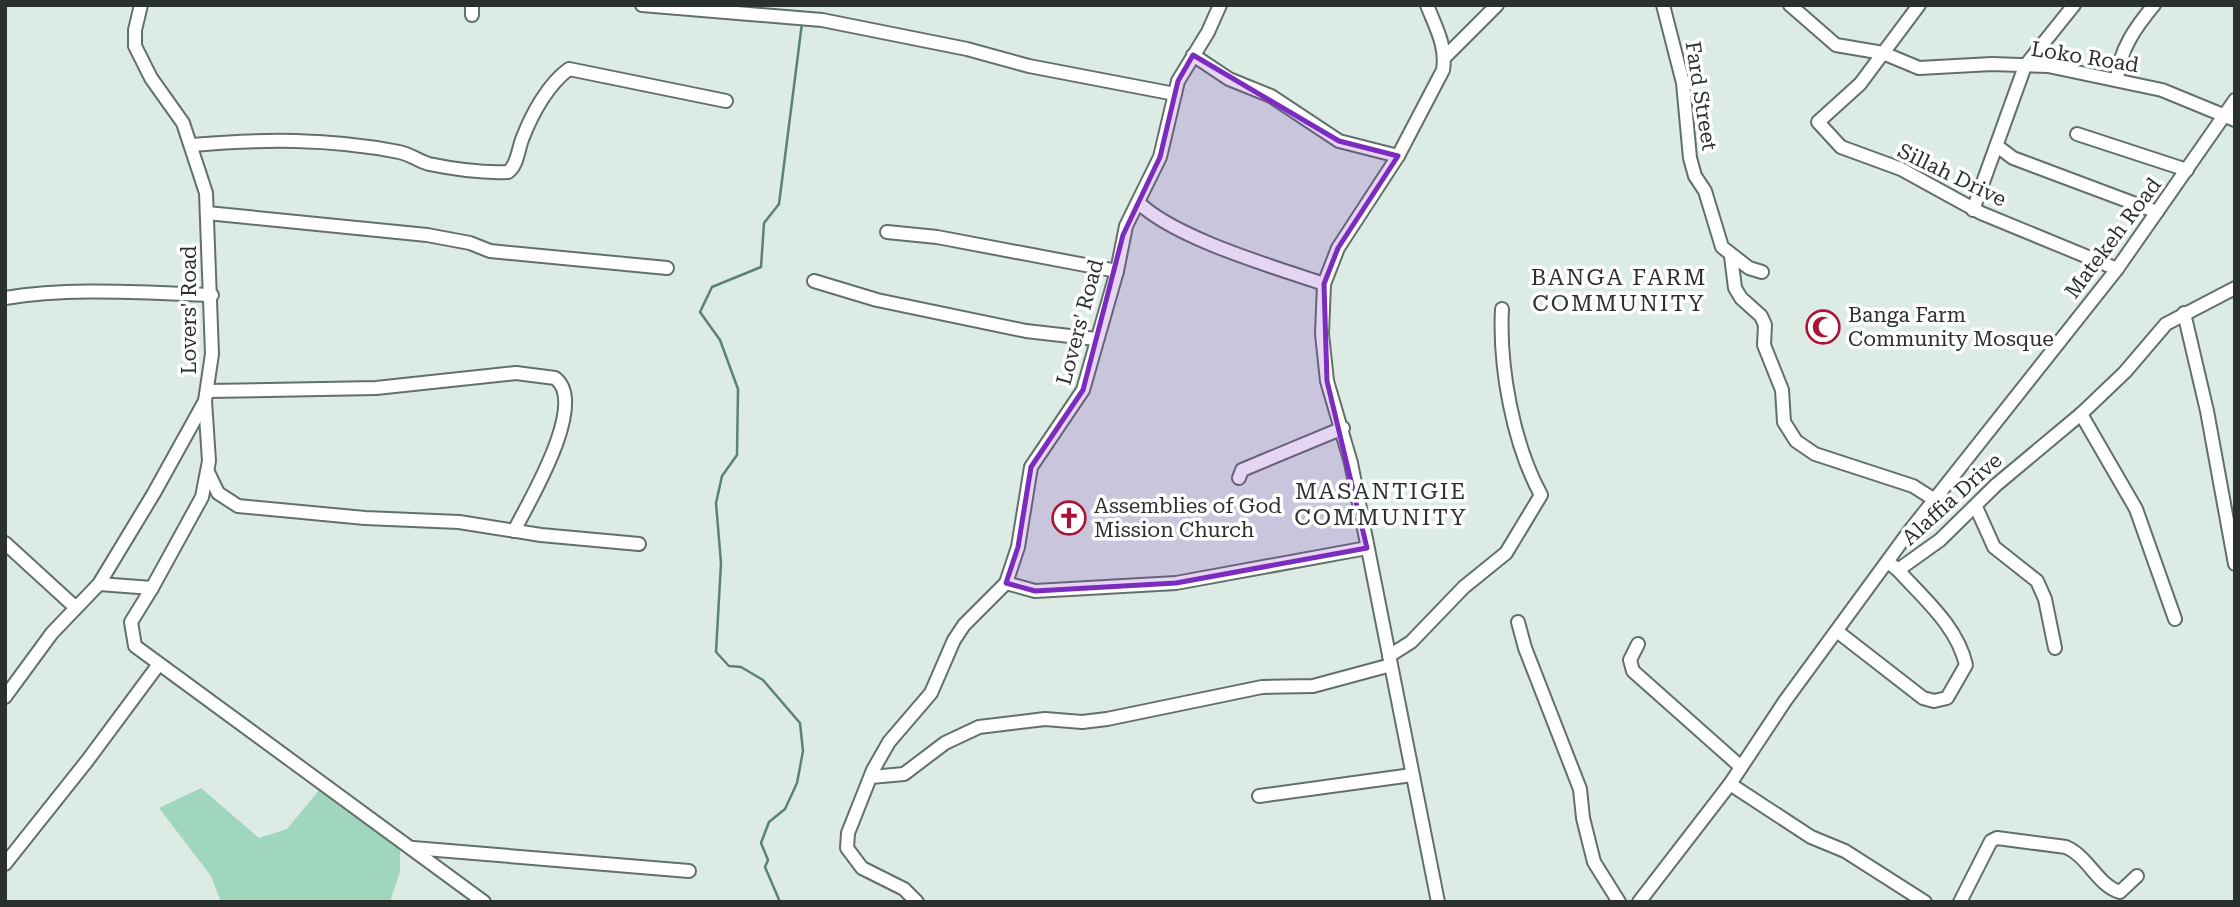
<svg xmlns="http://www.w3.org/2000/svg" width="2240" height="907" font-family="'Roboto Serif',serif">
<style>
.green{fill:#a0d6be}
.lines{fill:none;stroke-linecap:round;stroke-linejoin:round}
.stream{stroke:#5a8372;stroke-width:2.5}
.minor-casing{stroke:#62706a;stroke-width:16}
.minor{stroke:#fff;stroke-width:12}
.marked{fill:#7b2cbf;fill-opacity:0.2;stroke:#7b2cbf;stroke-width:5;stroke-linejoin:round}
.labels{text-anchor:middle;stroke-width:7;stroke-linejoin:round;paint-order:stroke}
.street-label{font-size:21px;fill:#2a302d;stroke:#fff}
.poi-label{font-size:21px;fill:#2a302d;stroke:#fff;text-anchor:start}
.neighbourhood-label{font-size:23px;letter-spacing:2px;fill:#2a302d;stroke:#fff}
</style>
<rect width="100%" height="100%" fill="#dcebe4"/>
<path class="green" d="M201,788L259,838L287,829L320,789L400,848V871L390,902H221L211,876L159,808Z"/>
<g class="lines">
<path class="stream" d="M780,902L765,867L768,860L761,843L769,822L785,809L797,783L803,751L800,723L763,680L741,667L729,666L716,652L721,563L716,503L722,476L737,455L738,389L720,340L700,312L712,287L761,267L764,223L779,204L802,23"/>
<defs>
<g id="minor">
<path d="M642,5L822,20L967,49L1029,66L1175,94"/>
<path d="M1427,5C1435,26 1447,46 1443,70L1398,156L1338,248L1324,284L1322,334L1327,381L1351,463L1438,902"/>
<path d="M1663,5L1683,83L1690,158L1695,176L1705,191L1722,247L1749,268L1762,272"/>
<path d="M1790,5L1836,45L1883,53L1919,68L1992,64L2048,66L2162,90L2235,120"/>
<path d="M1919,5L1860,84L1818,122L1841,147L1901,169L1981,213L2117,269"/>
<path d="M472,15V5"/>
<path d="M1193,55L1229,79L1271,96L1339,141L1398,156"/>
<path d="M1445,57L1497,5"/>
<path d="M2117,79C2120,49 2135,28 2154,5"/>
<path d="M2077,134L2187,170"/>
<path d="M192,145C261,139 329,138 399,152C410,154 418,161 429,164C453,169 483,173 508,172C518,165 518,148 523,137C532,114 548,84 569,69L726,101"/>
<path d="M1997,146L2013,158L2157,212"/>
<path d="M1138,202C1174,238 1274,267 1324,284"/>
<path d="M1973,210L2025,66L2074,5"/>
<path d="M207,213L427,235L470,243L490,251L667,268"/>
<path d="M887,232L937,237L1117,271"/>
<path d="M1731,256L1735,288L1741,298L1761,316L1765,325L1764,345L1782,390L1784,422L1796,441L1815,454L1913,486L1935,500"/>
<path d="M814,281L877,300L1026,331L1096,339"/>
<path d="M5,298C74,287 143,293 212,295"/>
<path d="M2184,313L2207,411L2235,564"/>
<path d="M207,391L376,388L516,373L555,378C589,403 528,503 514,531"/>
<path d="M2081,414L2136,509L2175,619"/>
<path d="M208,472L218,493L238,506L365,518L459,522L541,535L639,544"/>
<path d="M1239,478L1242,470L1343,428"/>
<path d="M1976,507L1994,547L2037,581L2045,599L2055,648"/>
<path d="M5,543L75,607"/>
<path d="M1888,562L1898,570L1940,540L1996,485L2081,414L2125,372L2166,324L2235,288"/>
<path d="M1006,583L1035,591L1176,583L1367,548"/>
<path d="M99,584L152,588L202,497L209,461L205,401"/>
<path d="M152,588L131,622L135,646L484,902"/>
<path d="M1518,622L1525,648L1580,789L1583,818L1594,862L1619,902"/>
<path d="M1838,632L1923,698L1934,701L1947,698L1966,665C1957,626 1924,599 1898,570"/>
<path d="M1638,644L1630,660L1633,671L1741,767"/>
<path d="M1389,656L1411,642L1464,587L1506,553L1541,495C1513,444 1499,367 1502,309"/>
<path d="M5,697L52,633L99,584L154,493L205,401L212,354L206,193L183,123L151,78L135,46V30L141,5"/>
<path d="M871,777L904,774L945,743L979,727L1045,719L1082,722L1107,719L1262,687L1313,686L1391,665"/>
<path d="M1730,784L1811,837L1845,851L1925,902"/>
<path d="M1259,796L1412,775"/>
<path d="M413,848L689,871"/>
<path d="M5,864L87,761L159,664"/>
<path d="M917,902L904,889L862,868L847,848L848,833L873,770L889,742L931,693L954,640L964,625L1006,583L1018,547L1031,467L1083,390L1117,271L1126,226L1160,157L1178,81L1208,32L1220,5"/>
<path d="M1639,902L1730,784L1785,701L1908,533L2117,269L2235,100"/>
<path d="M1960,902L1991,841L1997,838L2066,847C2089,857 2097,885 2120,892L2137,876"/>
</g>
</defs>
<use href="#minor" class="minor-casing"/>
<use href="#minor" class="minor"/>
</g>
<path class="marked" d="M1193,55L1339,141L1398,156L1338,248L1324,284L1327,381L1367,548L1176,583L1035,591L1006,583L1018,547L1031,467L1083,390L1123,235L1160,157L1178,81Z"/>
<defs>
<symbol id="mosque-ring" viewBox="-11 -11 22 22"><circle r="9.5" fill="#fff" stroke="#aa1337" stroke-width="1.5"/><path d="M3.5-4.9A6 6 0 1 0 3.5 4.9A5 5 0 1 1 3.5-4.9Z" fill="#aa1337"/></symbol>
<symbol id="church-ring" viewBox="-11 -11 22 22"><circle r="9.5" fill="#fff" stroke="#aa1337" stroke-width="1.5"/><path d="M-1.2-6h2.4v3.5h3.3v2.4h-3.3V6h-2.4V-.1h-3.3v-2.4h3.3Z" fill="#aa1337"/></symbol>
</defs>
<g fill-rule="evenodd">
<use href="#mosque-ring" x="1804" y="308" width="38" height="38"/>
<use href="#church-ring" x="1050" y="499" width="38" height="38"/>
</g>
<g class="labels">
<g class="street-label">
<text transform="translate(2085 57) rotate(9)" y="7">Loko Road</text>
<text transform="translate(1701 96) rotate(81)" y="7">Fard Street</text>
<text transform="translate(1952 175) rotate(26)" y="7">Sillah Drive</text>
<text transform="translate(2113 238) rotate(-53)" y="7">Matekeh Road</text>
<text transform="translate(189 310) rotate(-90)" y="7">Lovers' Road</text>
<text transform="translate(1080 322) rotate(-75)" y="7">Lovers' Road</text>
<text transform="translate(1952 499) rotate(-42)" y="7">Alaffia Drive</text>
</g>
<g class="poi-label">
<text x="1848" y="322">Banga Farm<tspan x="1848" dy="24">Community Mosque</tspan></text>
<text x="1094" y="513">Assemblies of God<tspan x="1094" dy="24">Mission Church</tspan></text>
</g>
<g class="neighbourhood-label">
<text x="1619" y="285">BANGA FARM<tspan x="1619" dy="26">COMMUNITY</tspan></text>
<text x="1381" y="499">MASANTIGIE<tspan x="1381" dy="26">COMMUNITY</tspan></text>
</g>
</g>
<rect width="2240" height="907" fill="none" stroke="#2a302d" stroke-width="14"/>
</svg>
